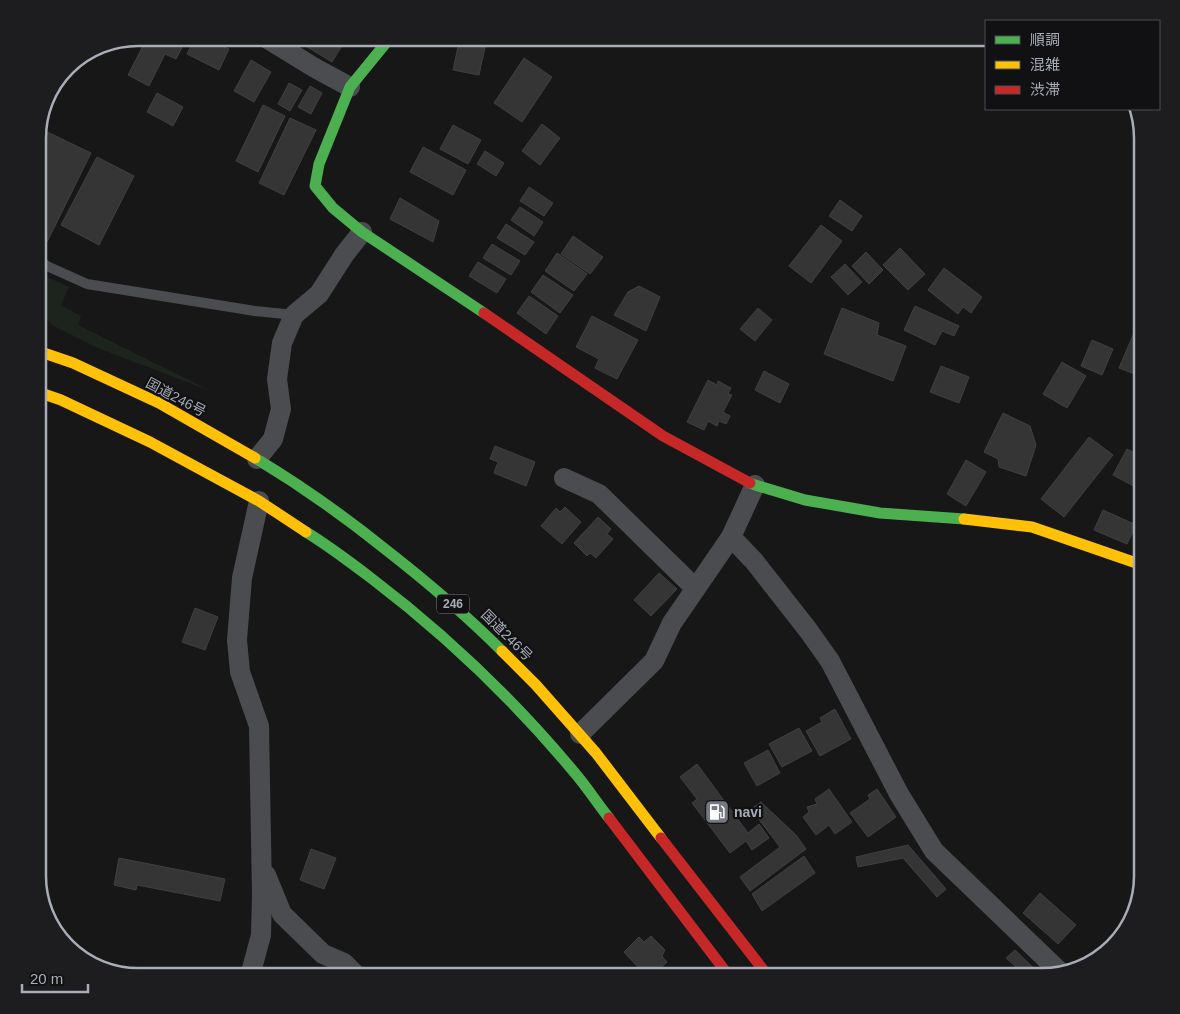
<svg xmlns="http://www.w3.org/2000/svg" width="1180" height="1014" font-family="Arial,'Noto Sans JP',sans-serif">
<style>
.green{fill:#1d241e}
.building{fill:#353536;stroke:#3f4043}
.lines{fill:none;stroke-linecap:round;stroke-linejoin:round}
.path{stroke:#4d4e52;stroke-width:3;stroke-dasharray:2.5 4;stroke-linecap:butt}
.lane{stroke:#4b4c50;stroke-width:10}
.street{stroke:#4b4c50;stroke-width:20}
.fast{stroke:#4caf50;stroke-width:11}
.slow{stroke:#ffc107;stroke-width:11}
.jam{stroke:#c62828;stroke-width:11}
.labels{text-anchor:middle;stroke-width:4.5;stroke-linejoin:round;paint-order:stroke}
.shield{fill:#111113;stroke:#7b7e86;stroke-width:1}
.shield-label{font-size:12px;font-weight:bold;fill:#a8adb8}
.street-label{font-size:14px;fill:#a8adb8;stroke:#111113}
.poi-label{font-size:14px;font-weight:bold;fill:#a8adb8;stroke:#111113;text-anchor:start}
.rim{fill:none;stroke:#a8adb8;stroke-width:2.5}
</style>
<rect width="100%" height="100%" fill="#171717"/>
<path class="green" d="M38,271L41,274L69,287L61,305L81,316L78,325L213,392L98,348L52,325L49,321L38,317Z"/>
<g class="building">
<path d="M147,38H187L176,59L165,54L149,86L128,75Z"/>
<path d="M195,38H205L229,49L219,70L187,54Z"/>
<path d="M301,38H361L357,45L346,39L332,62L299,42Z"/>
<path d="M460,38H487L479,75L453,70Z"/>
<path d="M649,38H680L652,46Z"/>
<path d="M524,58L552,77L522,122L494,103Z"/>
<path d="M251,60L271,72L254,102L234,91Z"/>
<path d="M289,83L302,90L290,111L278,104Z"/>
<path d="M310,86L322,93L311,114L298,107Z"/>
<path d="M157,93L183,107L173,126L147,112Z"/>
<path d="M263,105L285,116L258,172L236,161Z"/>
<path d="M290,118L316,130L284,195L259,183Z"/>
<path d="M542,124L560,138L540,165L522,151Z"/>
<path d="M453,125L481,140L468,164L440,149Z"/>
<path d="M39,128L91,153L47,242L38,237V132Z"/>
<path d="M423,147L466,170L453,195L410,172Z"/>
<path d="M485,151L504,163L496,176L477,164Z"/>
<path d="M97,157L134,176L99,245L61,225Z"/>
<path d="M529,187L553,203L544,216L520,201Z"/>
<path d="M400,198L439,221L433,242L390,219Z"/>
<path d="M840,200L862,216L852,231L829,216Z"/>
<path d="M520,207L543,222L534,236L511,220Z"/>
<path d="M506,224L534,242L525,255L497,238Z"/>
<path d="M821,225L842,241L811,283L789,266Z"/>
<path d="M573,236L603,257L590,274L561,254Z"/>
<path d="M492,244L520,261L511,275L483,258Z"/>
<path d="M900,248L925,274L908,290L883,265Z"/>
<path d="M866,252L883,270L869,284L852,266Z"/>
<path d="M557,253L587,274L574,291L545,271Z"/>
<path d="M478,262L506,279L497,293L469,276Z"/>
<path d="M845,264L862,282L848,295L831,277Z"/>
<path d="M944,268L982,297L971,313L963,307L958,314L928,290Z"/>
<path d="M543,275L573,295L560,313L531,292Z"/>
<path d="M639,286L660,297L646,331L614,315L628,292Z"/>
<path d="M529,296L558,316L546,334L517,313Z"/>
<path d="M915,306L959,326L954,336L942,331L935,345L904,330Z"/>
<path d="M758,308L772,320L755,341L740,329Z"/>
<path d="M842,308L879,323L877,335L906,346L893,381L824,354Z"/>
<path d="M1142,314V377L1119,368Z"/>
<path d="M592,316L638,340L617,379L595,368L599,359L576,347Z"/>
<path d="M1092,340L1113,349L1102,375L1081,366Z"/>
<path d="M1062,362L1086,376L1067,408L1043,394Z"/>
<path d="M941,366L969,377L959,403L930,392Z"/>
<path d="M764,371L789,384L780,403L755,390Z"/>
<path d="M708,380L717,385L718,381L731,388L728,394L732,395L723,412L730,416L726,424L719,421L717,426L708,421L704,430L687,422Z"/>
<path d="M1003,413L1030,426L1036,445L1026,476L999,467L998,459L984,452Z"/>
<path d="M1089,437L1113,455L1064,517L1041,499Z"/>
<path d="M495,446L535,462L526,486L494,473L498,462L490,459Z"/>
<path d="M1127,449L1142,457V484L1139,489L1113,475Z"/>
<path d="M966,460L986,472L966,506L947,494Z"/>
<path d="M1142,499V514L1136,511Z"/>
<path d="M565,507L581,522L562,544L541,526L556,508L560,512Z"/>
<path d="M1103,510L1136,525L1127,544L1094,530Z"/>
<path d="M598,517L611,529L607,534L613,539L596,558L590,553L587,556L574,543Z"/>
<path d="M659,573L677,589L651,616L634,600Z"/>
<path d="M195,608L218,617L205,650L182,642Z"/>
<path d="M835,709L851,739L820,756L806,731L822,722L820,718Z"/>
<path d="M799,728L812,751L782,767L769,744Z"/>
<path d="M768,750L780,773L757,786L744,763Z"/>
<path d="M697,764L748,833L759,824L769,838L752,850L746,841L730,853L692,803L697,799L680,777Z"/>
<path d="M829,789L852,822L835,834L829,825L816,835L803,817L809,812L807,807L817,804L815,799Z"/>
<path d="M877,789L896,817L868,837L850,813L870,799L868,795Z"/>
<path d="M761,802L796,835L806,849L750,891L740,877L780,847L751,809Z"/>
<path d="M908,845L946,889L937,897L903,858L858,867L856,857Z"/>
<path d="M311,849L336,858L324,889L300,880Z"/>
<path d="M804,856L815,873L762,911L752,894Z"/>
<path d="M119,858L225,879L220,901L137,885L136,890L114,885Z"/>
<path d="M1040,893L1076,925L1058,944L1023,913Z"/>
<path d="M651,936L665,950L662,956L667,962L652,976H646L624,952L639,937L644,942Z"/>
<path d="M1015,950L1042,976H1026L1006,958Z"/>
</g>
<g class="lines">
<path class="path" d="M493,976H494"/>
<path class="lane" d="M38,259L47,266L87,284L255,311L294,315"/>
<g class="street">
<path d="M266,38L315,68L350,87"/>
<path d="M257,459L273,439L281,409L277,379L282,343L294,315L319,294L344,255L362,232"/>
<path d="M564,478L599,494L695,588"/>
<path d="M731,537L754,561L808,630L830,661L899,794L934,851L1061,973"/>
<path d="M580,734L654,661L672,623L731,537L755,485"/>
<path d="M266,875L282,914L323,954L344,963L357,976"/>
<path d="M250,976L261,935L262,895L259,726L240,672L237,640L242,578L259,501"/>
</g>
<g class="fast">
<path d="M390,38L350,87L319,164L315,186L333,208L362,232L484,313"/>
<path d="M255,458C300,485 344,516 385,549C426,581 466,615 502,651"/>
<path d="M750,483L755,485L805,500L880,513L964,519"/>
<path d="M306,532C329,546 350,562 371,578C446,635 514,700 574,772C587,787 597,803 609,818"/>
</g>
<g class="slow">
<path d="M38,351L73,363L159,403L255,458"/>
<path d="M38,392L61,400L150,442L259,501L306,532"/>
<path d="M964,519L1032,527L1142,565"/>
<path d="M502,651L536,685L596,753L661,838"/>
</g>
<g class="jam">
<path d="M484,313L663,436L750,483"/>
<path d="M609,818L729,976"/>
<path d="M661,838L768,976"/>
</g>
</g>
<defs>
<symbol id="fuel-square" viewBox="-11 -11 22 22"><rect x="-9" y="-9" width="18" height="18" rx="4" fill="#757880" stroke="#111113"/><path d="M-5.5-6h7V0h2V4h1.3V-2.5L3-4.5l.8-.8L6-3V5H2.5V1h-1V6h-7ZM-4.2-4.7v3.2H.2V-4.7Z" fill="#fff"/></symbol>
</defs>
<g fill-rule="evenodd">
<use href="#fuel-square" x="703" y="798" width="28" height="28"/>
</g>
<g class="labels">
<rect class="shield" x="437" y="594.5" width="32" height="19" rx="4"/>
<g class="shield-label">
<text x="453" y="608">246</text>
</g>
<g class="street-label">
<text transform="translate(176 397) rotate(28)" y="5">国道246号</text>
<text transform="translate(507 635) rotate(45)" y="5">国道246号</text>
</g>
<g class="poi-label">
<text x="734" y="817">navi</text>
</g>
</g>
<path d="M0 0H1180V1014H0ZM138 46H1042A92 92 0 0 1 1134 138V876A92 92 0 0 1 1042 968H138A92 92 0 0 1 46 876V138A92 92 0 0 1 138 46Z" fill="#1d1d20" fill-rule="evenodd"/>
<path class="rim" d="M138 46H1042A92 92 0 0 1 1134 138V876A92 92 0 0 1 1042 968H138A92 92 0 0 1 46 876V138A92 92 0 0 1 138 46Z"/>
<rect x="985" y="20" width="175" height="90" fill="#111113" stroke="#4d4f55"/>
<rect x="995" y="36" width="25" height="8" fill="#4caf50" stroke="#4d4f55"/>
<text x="1030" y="45" font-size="15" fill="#a8adb8">順調</text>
<rect x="995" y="61" width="25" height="8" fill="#ffc107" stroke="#4d4f55"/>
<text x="1030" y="70" font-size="15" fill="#a8adb8">混雑</text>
<rect x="995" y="86" width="25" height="8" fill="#c62828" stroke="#4d4f55"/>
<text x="1030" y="95" font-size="15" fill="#a8adb8">渋滞</text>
<path d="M22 984v8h66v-8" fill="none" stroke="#a8adb8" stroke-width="2.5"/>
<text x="30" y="984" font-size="15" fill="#a8adb8" stroke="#111113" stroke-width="4" paint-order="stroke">20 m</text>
</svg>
